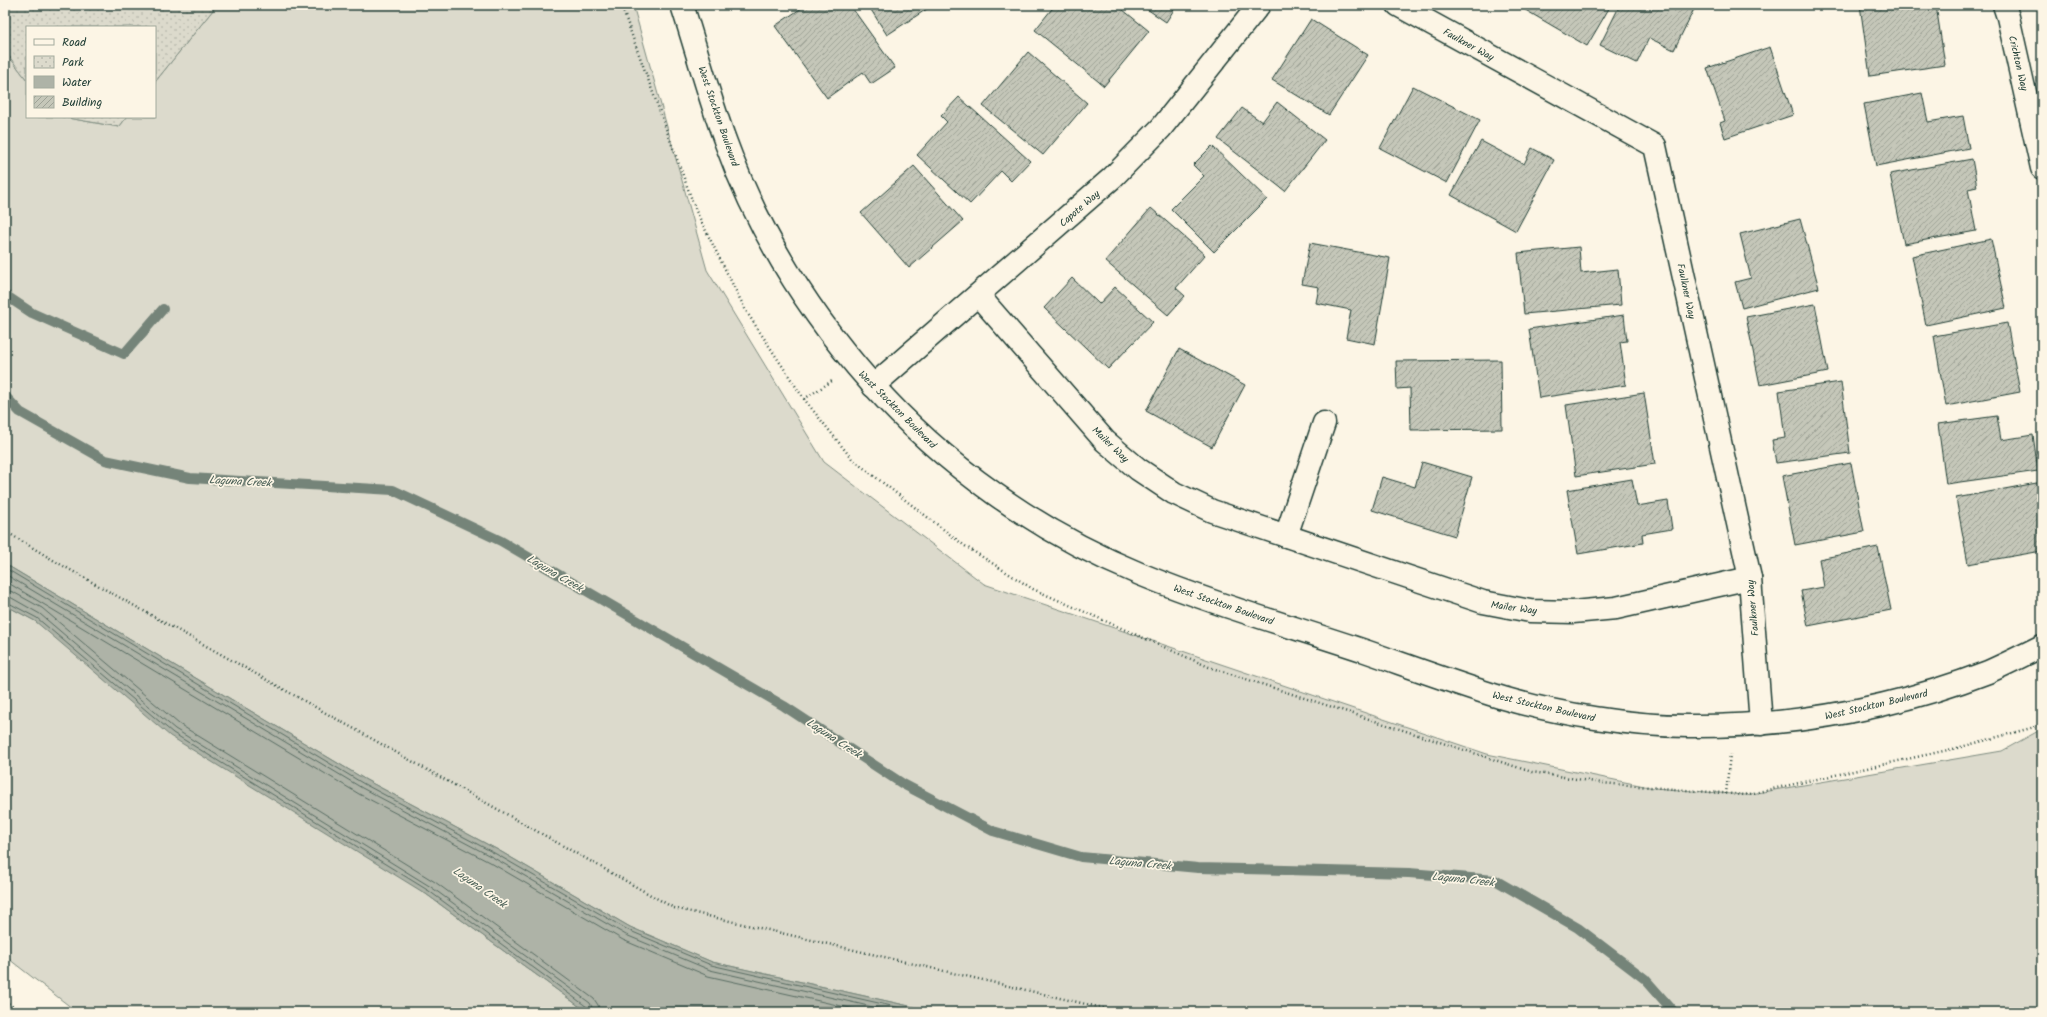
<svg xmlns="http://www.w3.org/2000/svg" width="2047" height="1017" font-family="Kalam,sans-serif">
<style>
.green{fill:#dcdacc;stroke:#7e8c80}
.park{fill:url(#park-dots);stroke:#7e8c80}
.water{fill:#aeb3a7;stroke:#758479}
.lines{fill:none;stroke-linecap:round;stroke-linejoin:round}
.shore{stroke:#586c62;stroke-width:1}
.stream{stroke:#758479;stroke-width:10}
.building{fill:url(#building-hatch);stroke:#1f3d34}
.street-casing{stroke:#1f3d34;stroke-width:25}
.secondary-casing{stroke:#1f3d34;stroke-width:25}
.path{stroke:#1f3d34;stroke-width:2.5;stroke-dasharray:1 3;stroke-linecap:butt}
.street{stroke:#fcf5e5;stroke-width:22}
.secondary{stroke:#fcf5e5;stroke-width:22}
.labels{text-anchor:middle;stroke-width:3.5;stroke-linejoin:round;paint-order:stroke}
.street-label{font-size:10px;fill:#1f3d34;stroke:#fcf5e5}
.water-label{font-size:11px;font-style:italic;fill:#435a51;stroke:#fcf5e5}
</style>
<defs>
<pattern id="park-dots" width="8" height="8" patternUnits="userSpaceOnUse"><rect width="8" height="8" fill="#dcdacc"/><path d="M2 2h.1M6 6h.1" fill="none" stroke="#bcbcb0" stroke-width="1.8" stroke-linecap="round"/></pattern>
<pattern id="building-hatch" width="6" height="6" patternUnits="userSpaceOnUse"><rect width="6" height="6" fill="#c5c7b9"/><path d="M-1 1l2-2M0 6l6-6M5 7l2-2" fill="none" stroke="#9fa397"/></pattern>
</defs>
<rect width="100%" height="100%" fill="#fcf5e5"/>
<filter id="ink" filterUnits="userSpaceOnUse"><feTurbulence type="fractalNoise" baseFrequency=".025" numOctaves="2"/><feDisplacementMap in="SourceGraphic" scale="8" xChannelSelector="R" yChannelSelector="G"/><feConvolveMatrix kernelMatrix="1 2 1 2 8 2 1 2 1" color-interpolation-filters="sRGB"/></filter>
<g filter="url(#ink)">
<g class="green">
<path d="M217,5H633L707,270L824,462L984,584L1487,754L1654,788L1745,795L2002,751L2042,729V1012H936L712,962L630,927L498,850L366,780L5,564V51L27,80V117H62L119,127L127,117H155V82Z"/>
<path d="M5,605L35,621L426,894L587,1012H77L5,956Z"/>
</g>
<g class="park">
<path d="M5,5H217L155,82V27H27V80L5,51Z"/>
<path d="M62,117H127L119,127Z"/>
</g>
<path class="water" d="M5,564L366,780L498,850L630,927L712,962L936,1012H587L426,894L170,736L35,621L5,605Z"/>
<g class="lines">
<g class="shore">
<path d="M5,568L364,784L496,854L628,930L711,965L918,1012"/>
<path d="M5,574L362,788L494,858L626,935L710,970L895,1012"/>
<path d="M5,581L359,794L491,863L623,940L708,976L868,1012"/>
<path d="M5,590L13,592L42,608L179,724L435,882L594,999L598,1005L600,1012"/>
<path d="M5,596L10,597L40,614L175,729L431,887L590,1003L594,1012"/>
<path d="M5,601L37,618L173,733L429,891L587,1007L589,1012"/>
</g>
<g class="stream">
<path d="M5,295L32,313L124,354L163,309"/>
<path d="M5,396L20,412L105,460L190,478L393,490L501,541L784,706L903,784L993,831L1081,857L1198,868L1409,873L1495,880L1578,928L1645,979L1674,1012"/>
</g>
</g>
<g class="building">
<path d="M806,5H850L895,68L871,84L863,72L827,98L775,26Z"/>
<path d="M868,5H933L887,35Z"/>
<path d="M1055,5H1117L1149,31L1104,86L1035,30Z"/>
<path d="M1141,5H1177L1166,22Z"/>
<path d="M1524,5H1611L1587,46L1522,8Z"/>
<path d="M1620,5H1696L1674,50L1649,38L1637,63L1600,45Z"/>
<path d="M1860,5H1936L1945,65L1870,76Z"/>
<path d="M1311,19L1368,55L1329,115L1272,80Z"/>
<path d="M1770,47L1793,115L1725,138L1720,123L1725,121L1707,68Z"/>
<path d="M1028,52L1087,103L1043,155L983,106Z"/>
<path d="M1413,86L1480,120L1447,183L1380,148Z"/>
<path d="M1922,93L1928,122L1963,116L1969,148L1876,166L1864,104Z"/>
<path d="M959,97L1030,161L1011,181L1001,171L970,204L917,155L947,122L941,116Z"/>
<path d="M1277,102L1325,140L1285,191L1218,139L1242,108L1262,122Z"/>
<path d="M1481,141L1524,164L1532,148L1554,160L1516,231L1451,195Z"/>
<path d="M1212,146L1267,199L1214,252L1171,209L1204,176L1193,165Z"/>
<path d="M1972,159L1977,187L1968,189L1976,231L1904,244L1890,174Z"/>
<path d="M914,166L963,221L909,268L861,213Z"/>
<path d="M1151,208L1205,255L1176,288L1185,296L1168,315L1105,261Z"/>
<path d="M1800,219L1819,288L1742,308L1735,282L1751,278L1740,234Z"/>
<path d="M1991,239L2006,308L1926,325L1912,256Z"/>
<path d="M1310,243L1390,258L1375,344L1346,338L1351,310L1316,303L1319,287L1302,284Z"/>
<path d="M1579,247L1581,273L1618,269L1621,305L1524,314L1518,253Z"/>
<path d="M1072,278L1099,304L1115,287L1153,322L1108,369L1044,308Z"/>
<path d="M1815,304L1828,372L1760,385L1746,317Z"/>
<path d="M1624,315L1627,341L1620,342L1626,385L1539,398L1529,329Z"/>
<path d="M2007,323L2020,392L1946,406L1934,336Z"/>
<path d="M1179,349L1245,385L1212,447L1146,411Z"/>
<path d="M1501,360L1502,429L1411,430L1410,388L1397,389L1396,361Z"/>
<path d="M1841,382L1850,453L1776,463L1772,440L1785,438L1779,391Z"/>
<path d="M1644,393L1655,464L1576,476L1566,405Z"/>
<path d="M1997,416L2001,440L2033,435L2038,471L1946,484L1938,424Z"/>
<path d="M1422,462L1472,477L1455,536L1372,510L1382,477L1415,487Z"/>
<path d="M1851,463L1864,532L1795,545L1782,476Z"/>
<path d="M1632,479L1637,506L1668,501L1672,529L1642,534L1643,543L1578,554L1567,490Z"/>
<path d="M2042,482V551L1968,564L1956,498Z"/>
<path d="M1878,547L1891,610L1808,626L1801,591L1824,587L1819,559Z"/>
</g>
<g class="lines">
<defs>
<g id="street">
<path d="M1398,5L1655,146L1750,578L1761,724"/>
<path d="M2004,5L2008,17L2042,168"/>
<path d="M978,295L1105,441L1138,469L1174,493L1212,511L1483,602L1530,611L1573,612L1616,608L1750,578"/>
<path d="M873,386L1112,178L1161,128L1259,5"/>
<path d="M1286,536L1324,423"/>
</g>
<path id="secondary" d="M682,5C697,51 709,98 726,143C758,231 809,313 871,383C943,465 1038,532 1140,574C1213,604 1290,626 1365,651C1411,667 1457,684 1503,698C1558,714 1630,726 1688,726C1791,727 1892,709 1988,672C2006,664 2024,655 2042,646"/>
</defs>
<use href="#street" class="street-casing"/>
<use href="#secondary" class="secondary-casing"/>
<g class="path">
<path d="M621,5L696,211L746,311L804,399L852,459L965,546L1033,589L1209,667L1532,772L1602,783L1745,795L1957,748L2042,725"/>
<path d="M804,399L832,381"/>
<path d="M5,531L58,563L674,908L1120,1012"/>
<path d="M1726,794L1730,754"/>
<path d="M5,1001L20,1012"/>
</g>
<use href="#street" class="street"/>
<use href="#secondary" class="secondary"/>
</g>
</g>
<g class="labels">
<g class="street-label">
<text transform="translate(1469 44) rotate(29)" y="4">Faulkner Way</text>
<text transform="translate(2019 63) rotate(77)" y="4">Crichton Way</text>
<text transform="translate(719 116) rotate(71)" y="4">West Stockton Boulevard</text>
<text transform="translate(1079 208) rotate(-41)" y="4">Capote Way</text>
<text transform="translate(1687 291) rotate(78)" y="4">Faulkner Way</text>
<text transform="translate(898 409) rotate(45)" y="4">West Stockton Boulevard</text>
<text transform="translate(1111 444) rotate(44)" y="4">Mailer Way</text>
<text transform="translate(1224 604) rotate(19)" y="4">West Stockton Boulevard</text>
<text transform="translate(1514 607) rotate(8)" y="4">Mailer Way</text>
<text transform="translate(1752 608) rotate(-95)" y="4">Faulkner Way</text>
<text transform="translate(1876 704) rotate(-13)" y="4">West Stockton Boulevard</text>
<text transform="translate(1544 706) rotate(13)" y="4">West Stockton Boulevard</text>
</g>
<g class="water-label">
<text transform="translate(240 481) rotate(3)" y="4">Laguna Creek</text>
<text transform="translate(555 573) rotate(30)" y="4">Laguna Creek</text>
<text transform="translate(834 738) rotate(33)" y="4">Laguna Creek</text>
<text transform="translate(1140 863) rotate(5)" y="4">Laguna Creek</text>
<text transform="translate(1463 879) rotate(6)" y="4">Laguna Creek</text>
<text transform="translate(480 887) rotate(35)" y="4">Laguna Creek</text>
</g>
</g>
<rect width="2047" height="1017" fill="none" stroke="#fcf5e5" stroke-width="20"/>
<rect x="10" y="10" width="2027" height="997" fill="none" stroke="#1f3d34" stroke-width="1.5" filter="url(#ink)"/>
<rect x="26" y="26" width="130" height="92" fill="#fcf5e5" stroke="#a4ab9e"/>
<rect x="34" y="39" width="20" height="6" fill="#fcf5e5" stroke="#a4ab9e"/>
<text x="62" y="46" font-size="12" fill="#1f3d34">Road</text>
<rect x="34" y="56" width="20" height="12" fill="url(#park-dots)" stroke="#a4ab9e"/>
<text x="62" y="66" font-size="12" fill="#1f3d34">Park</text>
<rect x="34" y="76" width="20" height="12" fill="#aeb3a7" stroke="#a4ab9e"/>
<text x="62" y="86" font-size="12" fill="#1f3d34">Water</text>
<rect x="34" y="96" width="20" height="12" fill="url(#building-hatch)" stroke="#a4ab9e"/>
<text x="62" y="106" font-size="12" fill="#1f3d34">Building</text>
</svg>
